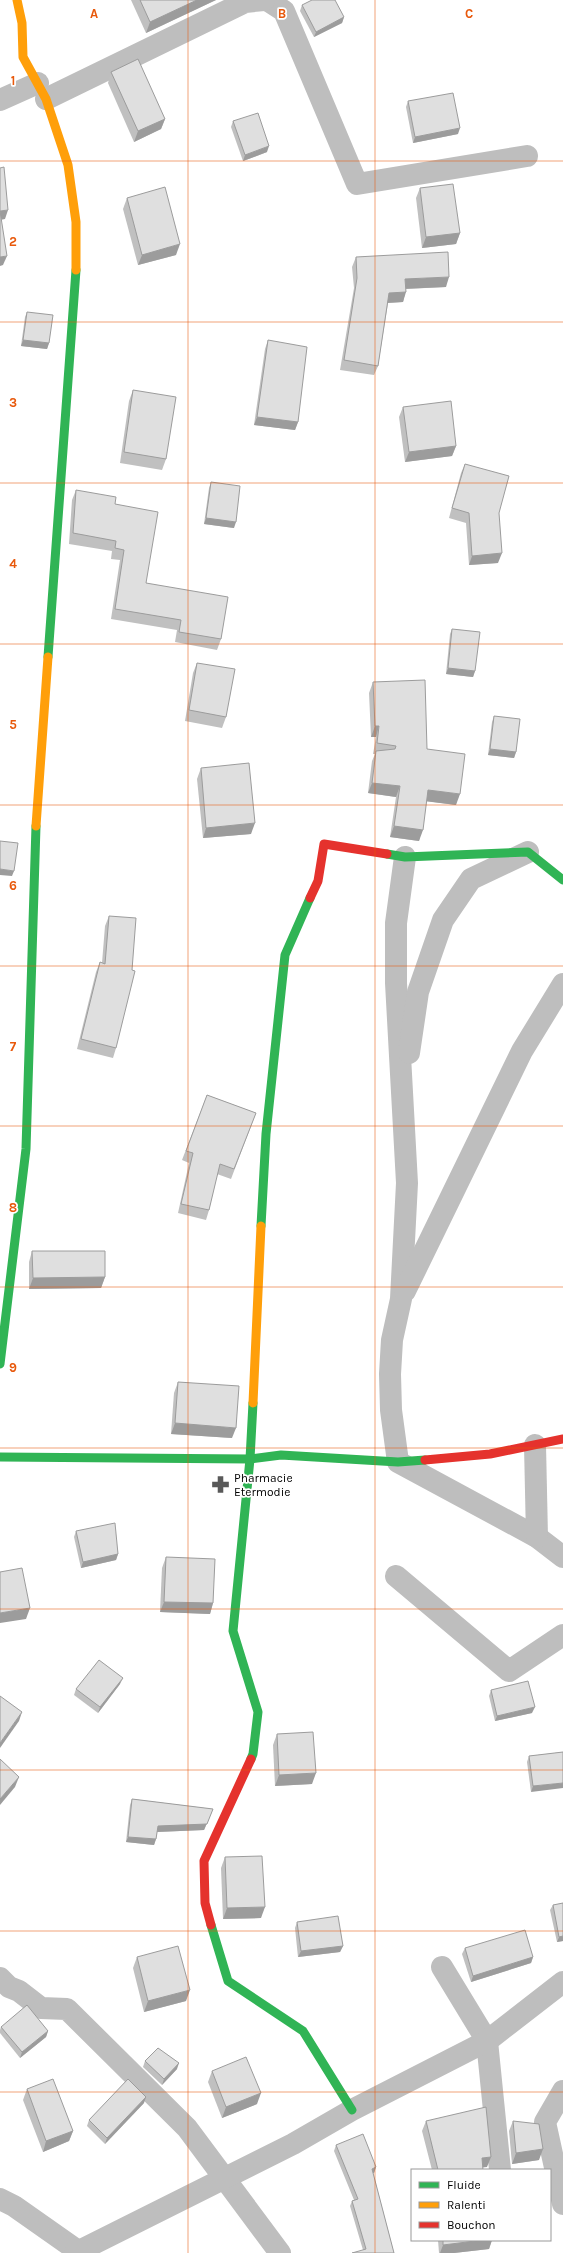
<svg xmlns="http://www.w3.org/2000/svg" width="563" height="2253" font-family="Karla,sans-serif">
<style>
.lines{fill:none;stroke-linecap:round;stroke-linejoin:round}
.street{stroke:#bebebe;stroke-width:22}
.fast{stroke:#30b455;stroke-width:9}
.slow{stroke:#ff9f0a;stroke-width:9}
.jam{stroke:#e5322d;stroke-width:9}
.wall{fill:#c0c0c0}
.shaded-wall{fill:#9c9c9c}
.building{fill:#dfdfdf;stroke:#9c9c9c}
.grid{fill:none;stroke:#e8590c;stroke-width:1;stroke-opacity:0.55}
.labels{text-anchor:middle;stroke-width:3.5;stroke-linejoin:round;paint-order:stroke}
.poi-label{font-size:12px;fill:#000;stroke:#fff;text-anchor:start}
.grid-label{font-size:13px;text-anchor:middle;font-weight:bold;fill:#e8590c;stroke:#fff;stroke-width:3.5;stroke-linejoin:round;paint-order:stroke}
</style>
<rect width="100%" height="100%" fill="#fff"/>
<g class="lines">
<g class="street">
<path d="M267,0L284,11L357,184L527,156"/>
<path d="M46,99L245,2L264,0"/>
<path d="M0,100L38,83"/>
<path d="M405,857L396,923V983L407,1183L401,1299L392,1340L390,1374L391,1410L398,1462L537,1537L563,1557"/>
<path d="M409,1053L418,992L443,920L471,879L528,852"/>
<path d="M405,1291L522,1051L563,984"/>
<path d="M535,1445L537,1537"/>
<path d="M396,1576L509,1671L563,1635"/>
<path d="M442,1967L487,2041L500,2170"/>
<path d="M0,1978L9,1987L19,1991L41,2008L67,2009L187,2128L280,2253"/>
<path d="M563,2091L545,2122L563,2204"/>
<path d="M0,2199L14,2206L78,2251"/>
<path d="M75,2253L293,2144L352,2110L487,2041L563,1982"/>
</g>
<g class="fast">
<path d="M48,657L76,270"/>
<path d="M387,854L405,857L528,852L563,880"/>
<path d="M261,1226L266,1134L285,955L310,898"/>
<path d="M0,1364L26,1149L36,826"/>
<path d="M0,1457L250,1459L281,1455L398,1462L425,1460"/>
<path d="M251,1759L253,1754L258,1712L233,1631L250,1459L253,1403"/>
<path d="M211,1925L228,1981L303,2031L352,2110"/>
</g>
<g class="slow">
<path d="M17,0L22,23L23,57L46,99L68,165L76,222V270"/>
<path d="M36,826L48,657"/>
<path d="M253,1403L261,1226"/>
</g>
<g class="jam">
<path d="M310,898L318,881L324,844L387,854"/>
<path d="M425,1460L490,1454L563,1439"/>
<path d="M211,1925L205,1903L204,1861L251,1759"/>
</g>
</g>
<g class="wall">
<path d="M131,0H216L146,33Z"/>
<path d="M302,5L344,17L342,23L314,37L300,11Z"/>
<path d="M111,72L165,119L161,129L134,142L108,83Z"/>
<path d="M408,101L458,134L413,143L406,107Z"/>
<path d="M233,121L267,152L243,161L231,127Z"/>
<path d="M420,188L460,233L456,244L422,248L416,198Z"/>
<path d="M127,198L176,255L138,265L123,209Z"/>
<path d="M356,257L446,287L406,289L403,302L388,303L378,366L374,375L340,370L354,288L352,267Z"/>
<path d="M27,312L49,343L47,349L21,346L25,317Z"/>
<path d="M268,340L298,422L295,430L254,425L265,349Z"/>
<path d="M133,390L166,459L162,470L120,463L129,401Z"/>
<path d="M403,407L456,446L452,456L405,462L399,417Z"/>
<path d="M465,464L498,563L469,565L466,523L449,518L461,473Z"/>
<path d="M211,482L234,528L204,524L209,488Z"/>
<path d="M76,490L115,504L146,583L221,639L217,650L175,642L177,630L111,619L120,560L111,559L112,551L69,544L72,500Z"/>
<path d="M452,629L475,671L473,677L446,674L450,634Z"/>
<path d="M197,663L226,717L222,728L185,721L193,673Z"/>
<path d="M373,682L427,749L456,805L426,801L419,841L390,837L396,797L368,793L372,761L375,754H373L376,737H371L369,693Z"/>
<path d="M494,716L516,752L514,758L488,755L492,722Z"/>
<path d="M201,768L251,834L203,838L197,779Z"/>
<path d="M109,916L116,1048L113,1058L77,1049L96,972L100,962L102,963L105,926Z"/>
<path d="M207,1095L256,1113L231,1179L217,1174L209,1210L206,1220L178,1213L189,1163L182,1160Z"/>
<path d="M32,1251L105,1277L101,1288L29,1289V1262Z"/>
<path d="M178,1382L232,1438L171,1434L174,1393Z"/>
<path d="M76,1531L118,1554L116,1560L81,1568L74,1537Z"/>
<path d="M166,1557L213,1603L210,1614L160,1612L162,1568Z"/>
<path d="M120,1684L98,1713L74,1695L76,1689Z"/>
<path d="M491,1690L532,1713L495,1721L489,1696Z"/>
<path d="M277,1734L312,1784L275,1786L273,1745Z"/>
<path d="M563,1752L531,1792L527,1762L529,1756Z"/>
<path d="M132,1799L213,1809L204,1830L157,1832L156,1839L154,1845L126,1842L130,1805Z"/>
<path d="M225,1857L261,1918L223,1919L221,1868Z"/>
<path d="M563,1903V1941L557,1942L550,1910L553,1905Z"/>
<path d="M297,1922L343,1946L340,1952L298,1957L295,1928Z"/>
<path d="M465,1948L533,1957L531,1963L471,1982L462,1954Z"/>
<path d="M137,1957L186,2001L144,2012L133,1968Z"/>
<path d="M1,2027L48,2031L46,2037L20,2058L0,2033V2030Z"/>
<path d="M145,2061L177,2069L162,2085L143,2067Z"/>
<path d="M212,2071L257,2104L222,2118L208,2082Z"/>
<path d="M27,2089L73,2131L69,2141L43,2152L23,2100Z"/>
<path d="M144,2103L105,2144L87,2126L89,2120Z"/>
<path d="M426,2121L487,2167H483V2170H432L422,2131Z"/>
<path d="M513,2121L539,2160L512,2164L509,2131Z"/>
<path d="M336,2145L376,2167L374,2173H373L394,2253L363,2250L350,2206L352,2201L354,2200L334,2151Z"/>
<path d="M438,2240H492L489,2249L454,2253H439Z"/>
</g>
<g class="shaded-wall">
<path d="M197,0H216L146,33L150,22Z"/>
<path d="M344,17L342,23L314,37L316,32Z"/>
<path d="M165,119L161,129L134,142L138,131Z"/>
<path d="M460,128L458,134L413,143L415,137Z"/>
<path d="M269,146L267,152L243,161L245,155Z"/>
<path d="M8,210L5,219L0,220V211Z"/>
<path d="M460,233L456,244L422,248L426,237Z"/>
<path d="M180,244L176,255L138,265L142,255Z"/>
<path d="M7,256L3,265L0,266V257Z"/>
<path d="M449,277L446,287L401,289L405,279Z"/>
<path d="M406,292L403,302L386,303L389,293Z"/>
<path d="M23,340L49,343L47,349L21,346Z"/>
<path d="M257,417L298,422L295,430L254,425Z"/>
<path d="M456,446L452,456L405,462L409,452Z"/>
<path d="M206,518L236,522L234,528L204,524Z"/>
<path d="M502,553L498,563L469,565L472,556Z"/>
<path d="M448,668L475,671L473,677L446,674Z"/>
<path d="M375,726H379L376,737H371Z"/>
<path d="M490,749L516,752L514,758L488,755Z"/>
<path d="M372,783L400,786L396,797L368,793Z"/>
<path d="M428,790L460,794L456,805L424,801Z"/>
<path d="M255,823L251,834L203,838L206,828Z"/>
<path d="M394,826L423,830L419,841L390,837Z"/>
<path d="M0,869L14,871L12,876L0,875Z"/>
<path d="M105,1277L101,1288L29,1289L33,1278Z"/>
<path d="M175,1423L236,1428L232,1438L171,1434Z"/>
<path d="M118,1554L116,1560L81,1568L83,1562Z"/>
<path d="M164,1602L213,1603L210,1614L160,1612Z"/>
<path d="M30,1608L26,1619L0,1623V1613Z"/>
<path d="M123,1678L120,1684L98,1713L100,1707Z"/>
<path d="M535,1707L532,1713L495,1721L497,1716Z"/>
<path d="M22,1712L19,1721L0,1748V1743Z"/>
<path d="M316,1773L312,1784L275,1786L279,1775Z"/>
<path d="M19,1777L15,1787L0,1805V1799Z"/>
<path d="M563,1783V1788L531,1792L533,1786Z"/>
<path d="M213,1809L204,1830L156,1832L158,1826Z"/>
<path d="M128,1837L156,1839L154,1845L126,1842Z"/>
<path d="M265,1907L261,1918L223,1919L227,1908Z"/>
<path d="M563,1936V1941L557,1942L559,1937Z"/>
<path d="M343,1946L340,1952L298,1957L301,1951Z"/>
<path d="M533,1957L531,1963L471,1982L473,1976Z"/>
<path d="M190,1990L186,2001L144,2012L148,2001Z"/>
<path d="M48,2031L46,2037L20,2058L22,2052Z"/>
<path d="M179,2063L177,2069L162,2085L164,2079Z"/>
<path d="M261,2093L257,2104L222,2118L226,2107Z"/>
<path d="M146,2097L144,2103L105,2144L107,2138Z"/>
<path d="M73,2131L69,2141L43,2152L46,2141Z"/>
<path d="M543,2149L539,2160L512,2164L516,2153Z"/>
<path d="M491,2157L487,2167L478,2168L482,2158Z"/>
<path d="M376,2167L374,2173L370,2175L372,2169Z"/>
<path d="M483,2240H492L489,2249L454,2253H440L443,2245Z"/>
</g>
<g class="building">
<path d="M140,0H197L150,22Z"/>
<path d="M312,0H335L344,17L316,32L302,5Z"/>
<path d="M138,59L165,119L138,131L111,72Z"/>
<path d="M453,93L460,128L415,137L408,101Z"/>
<path d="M258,113L269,146L245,155L233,121Z"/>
<path d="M4,167L8,210L0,211L7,256L0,257V168Z"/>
<path d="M453,184L460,233L426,237L420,188Z"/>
<path d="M165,187L180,244L142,255L127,198Z"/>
<path d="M448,252L449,277L405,279L406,292L389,293L378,366L344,360L357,278L356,257Z"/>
<path d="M27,312L53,315L49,343L23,340Z"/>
<path d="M268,340L307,347L298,422L257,417Z"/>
<path d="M133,390L176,397L166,459L124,452Z"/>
<path d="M451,401L456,446L409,452L403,407Z"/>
<path d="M465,464L509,476L499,513L502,553L472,556L469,513L452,508Z"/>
<path d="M211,482L240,486L236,522L206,518Z"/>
<path d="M76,490L116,497L115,504L158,512L146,583L228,597L221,639L179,632L181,620L115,609L124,550L115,548L116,541L73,533Z"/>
<path d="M452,629L480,632L475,671L448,668Z"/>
<path d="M197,663L235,669L226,717L189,710Z"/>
<path d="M425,680L427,749L465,754L460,794L428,790L423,830L394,826L400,786L372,783L376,751L395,749L396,746L377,743L379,726H375L373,682Z"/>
<path d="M494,716L520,719L516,752L490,749Z"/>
<path d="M249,763L255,823L206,828L201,768Z"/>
<path d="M0,841L18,843L14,871L0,869Z"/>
<path d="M109,916L136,918L132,970L135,971L116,1048L81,1039L100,962L105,964Z"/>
<path d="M207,1095L256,1113L234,1169L220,1164L209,1210L181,1204L193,1153L186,1151Z"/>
<path d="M32,1251H105V1277L33,1278Z"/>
<path d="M178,1382L239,1386L236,1428L175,1423Z"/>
<path d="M115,1523L118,1554L83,1562L76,1531Z"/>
<path d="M166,1557L215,1559L213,1603L164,1602Z"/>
<path d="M22,1568L30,1608L0,1613V1572Z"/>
<path d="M99,1660L123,1678L100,1707L76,1689Z"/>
<path d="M528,1681L535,1707L497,1716L491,1690Z"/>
<path d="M0,1696L22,1712L0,1743Z"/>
<path d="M313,1732L316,1773L279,1775L277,1734Z"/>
<path d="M563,1752V1783L533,1786L529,1756Z"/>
<path d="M0,1759L19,1777L0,1799Z"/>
<path d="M132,1799L213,1809L207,1824L158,1826L156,1839L128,1837Z"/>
<path d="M262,1856L265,1907L227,1908L225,1857Z"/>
<path d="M563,1903V1936L559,1937L553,1905Z"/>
<path d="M338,1916L343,1946L301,1951L297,1922Z"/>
<path d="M525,1930L533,1957L473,1976L465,1948Z"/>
<path d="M178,1946L190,1990L148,2001L137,1957Z"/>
<path d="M27,2005L48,2031L22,2052L1,2027Z"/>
<path d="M158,2048L179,2063L164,2079L145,2061Z"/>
<path d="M246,2057L261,2093L226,2107L212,2071Z"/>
<path d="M53,2079L73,2131L46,2141L27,2089Z"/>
<path d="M128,2079L146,2097L107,2138L89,2120Z"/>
<path d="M486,2107L491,2157L482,2158L483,2170H438L426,2121Z"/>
<path d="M513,2121L539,2124L543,2149L516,2153Z"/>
<path d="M363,2134L376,2167L372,2169L394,2253H352L366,2249L352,2201L358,2199L336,2145Z"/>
<path d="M443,2240H483L443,2245Z"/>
</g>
<path class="grid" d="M188,0V2253M375,0V2253M0,161H563M0,322H563M0,483H563M0,644H563M0,805H563M0,966H563M0,1126H563M0,1287H563M0,1448H563M0,1609H563M0,1770H563M0,1931H563M0,2092H563"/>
<defs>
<symbol id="pharmacy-bare" viewBox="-9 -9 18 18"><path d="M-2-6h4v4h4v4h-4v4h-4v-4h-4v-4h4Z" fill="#595959" stroke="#fff" stroke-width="2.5" paint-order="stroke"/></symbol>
</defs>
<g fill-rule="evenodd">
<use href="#pharmacy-bare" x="208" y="1472" width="25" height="25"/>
</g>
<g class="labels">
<g class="poi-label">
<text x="234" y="1482">Pharmacie<tspan x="234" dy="14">Etermodie</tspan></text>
</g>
</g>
<g class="grid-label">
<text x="94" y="18">A</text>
<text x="282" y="18">B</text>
<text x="469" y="18">C</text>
<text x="13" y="85">1</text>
<text x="13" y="246">2</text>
<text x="13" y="407">3</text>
<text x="13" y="568">4</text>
<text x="13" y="729">5</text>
<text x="13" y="890">6</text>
<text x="13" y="1051">7</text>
<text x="13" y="1212">8</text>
<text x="13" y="1372">9</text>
</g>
<rect x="411" y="2169" width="140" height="72" fill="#ffffff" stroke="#999999"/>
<rect x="419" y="2182" width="20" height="6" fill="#30b455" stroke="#999999"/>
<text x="447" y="2189" font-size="12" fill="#000000">Fluide</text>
<rect x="419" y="2202" width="20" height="6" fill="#ff9f0a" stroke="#999999"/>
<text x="447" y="2209" font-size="12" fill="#000000">Ralenti</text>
<rect x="419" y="2222" width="20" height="6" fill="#e5322d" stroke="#999999"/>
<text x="447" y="2229" font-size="12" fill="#000000">Bouchon</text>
</svg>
